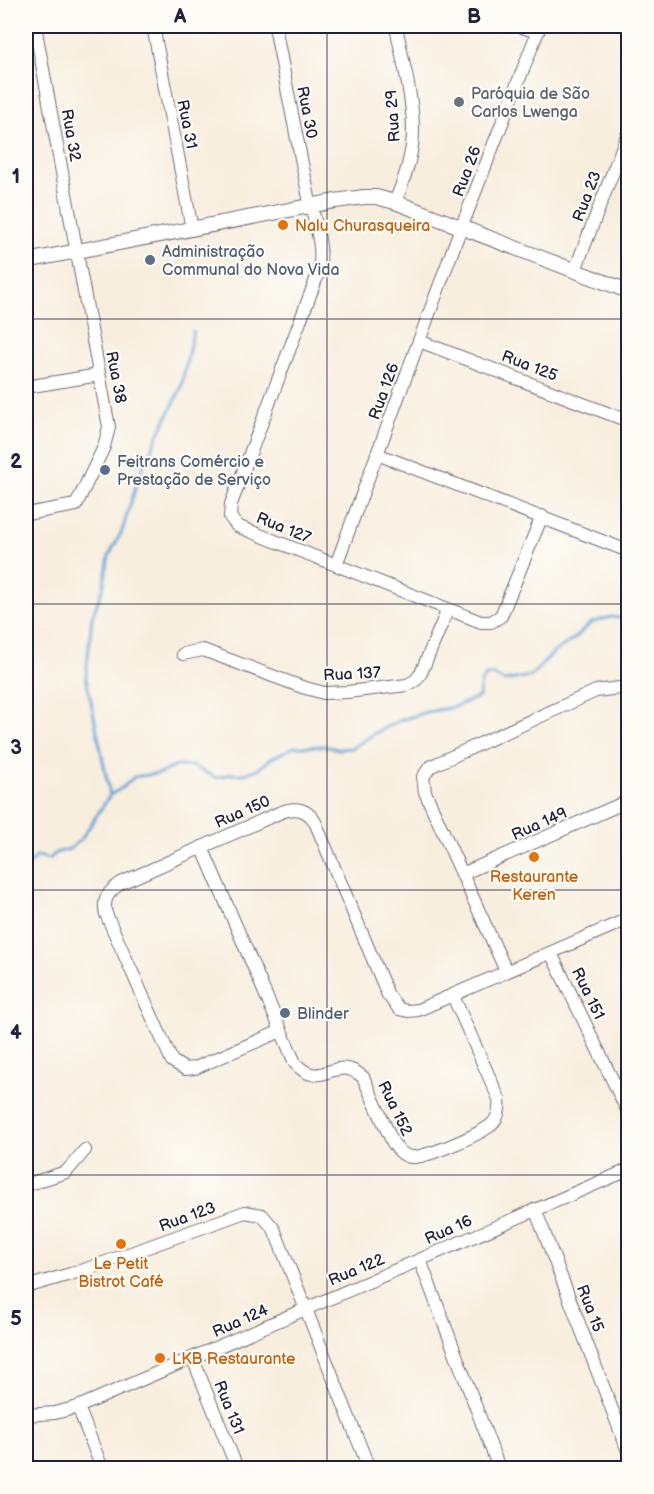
<svg xmlns="http://www.w3.org/2000/svg" width="654" height="1494" font-family="'Balsamiq Sans',sans-serif">
<style>
.lines{fill:none;stroke-linecap:round;stroke-linejoin:round}
.stream{stroke:#64a3d7;stroke-width:3}
.minor-casing{stroke:#6d6974;stroke-width:14}
.tertiary-casing{stroke:#6d6974;stroke-width:16}
.minor{stroke:#fff;stroke-width:12}
.tertiary{stroke:#fff;stroke-width:14}
.grid{fill:none;stroke:#22223b;stroke-width:1.5;stroke-opacity:0.55}
.worship-dot{fill:#6b7280;stroke:#fdfcf7;stroke-width:2}
.food-dot{fill:#e8710a;stroke:#fdfcf7;stroke-width:2}
.service-dot{fill:#5c6f8a;stroke:#fdfcf7;stroke-width:2}
.labels{text-anchor:middle;stroke-width:4.5;stroke-linejoin:round;paint-order:stroke}
.worship-label{font-size:16px;fill:#5b616d;stroke:#fdfcf7;text-anchor:start}
.street-label{font-size:16px;fill:#22223b;stroke:#fdfcf7}
.food-label{font-size:16px;fill:#c56008;stroke:#fdfcf7;text-anchor:start}
.service-label{font-size:16px;fill:#4e5e75;stroke:#fdfcf7;text-anchor:start}
.neatline{fill:none;stroke:#22223b;stroke-width:2}
.grid-label{font-size:20px;text-anchor:middle;font-weight:bold;fill:#22223b}
</style>
<rect width="100%" height="100%" fill="#fdfcf7"/>
<filter id="ink" filterUnits="userSpaceOnUse"><feTurbulence type="fractalNoise" baseFrequency=".0167" numOctaves="2"/><feDisplacementMap in="SourceGraphic" scale="12" xChannelSelector="R" yChannelSelector="G"/><feConvolveMatrix kernelMatrix="1 2 1 2 8 2 1 2 1" color-interpolation-filters="sRGB"/></filter>
<filter id="wash" filterUnits="userSpaceOnUse"><feTurbulence type="fractalNoise" baseFrequency=".008" numOctaves="4" result="noise"/><feDisplacementMap in="SourceGraphic" scale="24" xChannelSelector="R" yChannelSelector="G"/><feGaussianBlur stdDeviation="1.35" result="paint"/><feColorMatrix in="noise" values="0 0 0 0 0 0 0 0 0 0 0 0 0 0 0 0 0 1.4 0 .05"/><feComposite in="paint" operator="in"/></filter>
<g filter="url(#wash)">
<rect width="100%" height="100%" fill="#f8eede"/>
<g class="lines">
<g class="stream">
<path d="M110,795L86,677L92,617L103,588L109,556L122,531L140,473L181,388L193,331"/>
<path d="M26,867L37,856L50,859L55,853L70,849L82,838L110,795L122,788L134,777L161,773L176,766H192L217,778L230,774H244L258,769L270,759L294,747L323,746L338,749L352,748L375,733L401,720L427,712L454,707L479,697L481,682L487,675H494L504,681L531,676L554,652L575,638L591,623L611,617L628,619"/>
</g>
</g>
</g>
<g filter="url(#ink)">
<g class="lines">
<defs>
<g id="minor">
<path d="M153,26L192,229"/>
<path d="M275,26C285,80 296,134 307,188C312,217 326,245 318,274L231,504L230,517L237,526L481,622H491L501,616L542,516"/>
<path d="M519,26L538,32"/>
<path d="M395,202C404,181 413,154 413,131C413,96 402,59 396,26"/>
<path d="M575,270L628,133"/>
<path d="M419,341L628,421"/>
<path d="M26,387L99,375"/>
<path d="M377,454L628,551"/>
<path d="M26,514L76,505L104,447L109,427L35,26"/>
<path d="M336,565L456,241L540,26"/>
<path d="M183,654L203,650L302,687L324,693L347,692L407,685L416,680L421,673L448,609"/>
<path d="M202,847L295,1063C322,1093 333,1052 363,1077L393,1143C398,1150 403,1156 411,1157C424,1159 487,1132 494,1122C499,1115 500,1107 499,1099L453,996"/>
<path d="M462,874L628,801"/>
<path d="M551,953L628,1112"/>
<path d="M506,971L425,792L423,777L430,767L438,763L596,691L628,687"/>
<path d="M281,1031L195,1068L185,1069L172,1061L106,914C102,899 109,891 121,883L279,813C293,807 306,807 315,822L388,995L399,1009L408,1011L418,1010L628,919"/>
<path d="M26,1185L66,1172L85,1150"/>
<path d="M535,1209L628,1451"/>
<path d="M420,1260L499,1468"/>
<path d="M26,1287L84,1270L245,1212L262,1215L274,1229L369,1468"/>
<path d="M193,1359L237,1468"/>
<path d="M78,1407L102,1468"/>
<path d="M26,1415L55,1413L78,1407L628,1170"/>
</g>
<path id="tertiary" d="M26,261L335,201L364,197H376L395,202L628,291"/>
</defs>
<use href="#minor" class="minor-casing"/>
<use href="#tertiary" class="tertiary-casing"/>
<use href="#minor" class="minor"/>
<use href="#tertiary" class="tertiary"/>
</g>
</g>
<path class="grid" d="M327,26V1468M26,319H628M26,604H628M26,890H628M26,1175H628"/>
<circle class="worship-dot" cx="459" cy="102" r="6"/>
<g class="food-dot">
<circle cx="283" cy="225" r="6"/>
<circle cx="534" cy="857" r="6"/>
<circle cx="121" cy="1244" r="6"/>
<circle cx="160" cy="1358" r="6"/>
</g>
<g class="service-dot">
<circle cx="150" cy="260" r="6"/>
<circle cx="105" cy="470" r="6"/>
<circle cx="285" cy="1013" r="6"/>
</g>
<g class="labels">
<g class="worship-label">
<text x="471" y="99">Paróquia de São<tspan x="471" dy="18">Carlos Lwenga</tspan></text>
</g>
<g class="street-label">
<text transform="translate(308 112) rotate(79)" y="6">Rua 30</text>
<text transform="translate(392 116) rotate(-94)" y="6">Rua 29</text>
<text transform="translate(188 124) rotate(79)" y="6">Rua 31</text>
<text transform="translate(72 135) rotate(80)" y="6">Rua 32</text>
<text transform="translate(466 171) rotate(-69)" y="6">Rua 26</text>
<text transform="translate(586 196) rotate(-69)" y="6">Rua 23</text>
<text transform="translate(530 365) rotate(21)" y="6">Rua 125</text>
<text transform="translate(117 377) rotate(79)" y="6">Rua 38</text>
<text transform="translate(383 391) rotate(-70)" y="6">Rua 126</text>
<text transform="translate(284 527) rotate(22)" y="6">Rua 127</text>
<text transform="translate(352 673) rotate(-3)" y="6">Rua 137</text>
<text transform="translate(242 811) rotate(-24)" y="6">Rua 150</text>
<text transform="translate(539 823) rotate(-24)" y="6">Rua 149</text>
<text transform="translate(589 993) rotate(64)" y="6">Rua 151</text>
<text transform="translate(396 1108) rotate(64)" y="6">Rua 152</text>
<text transform="translate(187 1216) rotate(-20)" y="6">Rua 123</text>
<text transform="translate(448 1229) rotate(-24)" y="6">Rua 16</text>
<text transform="translate(356 1269) rotate(-23)" y="6">Rua 122</text>
<text transform="translate(591 1308) rotate(69)" y="6">Rua 15</text>
<text transform="translate(240 1320) rotate(-24)" y="6">Rua 124</text>
<text transform="translate(230 1407) rotate(68)" y="6">Rua 131</text>
</g>
<g class="food-label">
<text x="295" y="231">Nalu Churasqueira</text>
<text x="534" y="882" text-anchor="middle">Restaurante<tspan x="534" dy="18">Keren</tspan></text>
<text x="121" y="1269" text-anchor="middle">Le Petit<tspan x="121" dy="18">Bistrot Café</tspan></text>
<text x="172" y="1364">LKB Restaurante</text>
</g>
<g class="service-label">
<text x="162" y="257">Administração<tspan x="162" dy="18">Communal do Nova Vida</tspan></text>
<text x="117" y="467">Feitrans Comércio e<tspan x="117" dy="18">Prestação de Serviço</tspan></text>
<text x="297" y="1019">Blinder</text>
</g>
</g>
<rect width="654" height="1494" fill="none" stroke="#fdfcf7" stroke-width="66"/>
<rect x="33" y="33" width="588" height="1428" class="neatline"/>
<g class="grid-label">
<text x="180" y="23">A</text>
<text x="474" y="23">B</text>
<text x="16" y="183">1</text>
<text x="16" y="468">2</text>
<text x="16" y="754">3</text>
<text x="16" y="1039">4</text>
<text x="16" y="1325">5</text>
</g>
</svg>
